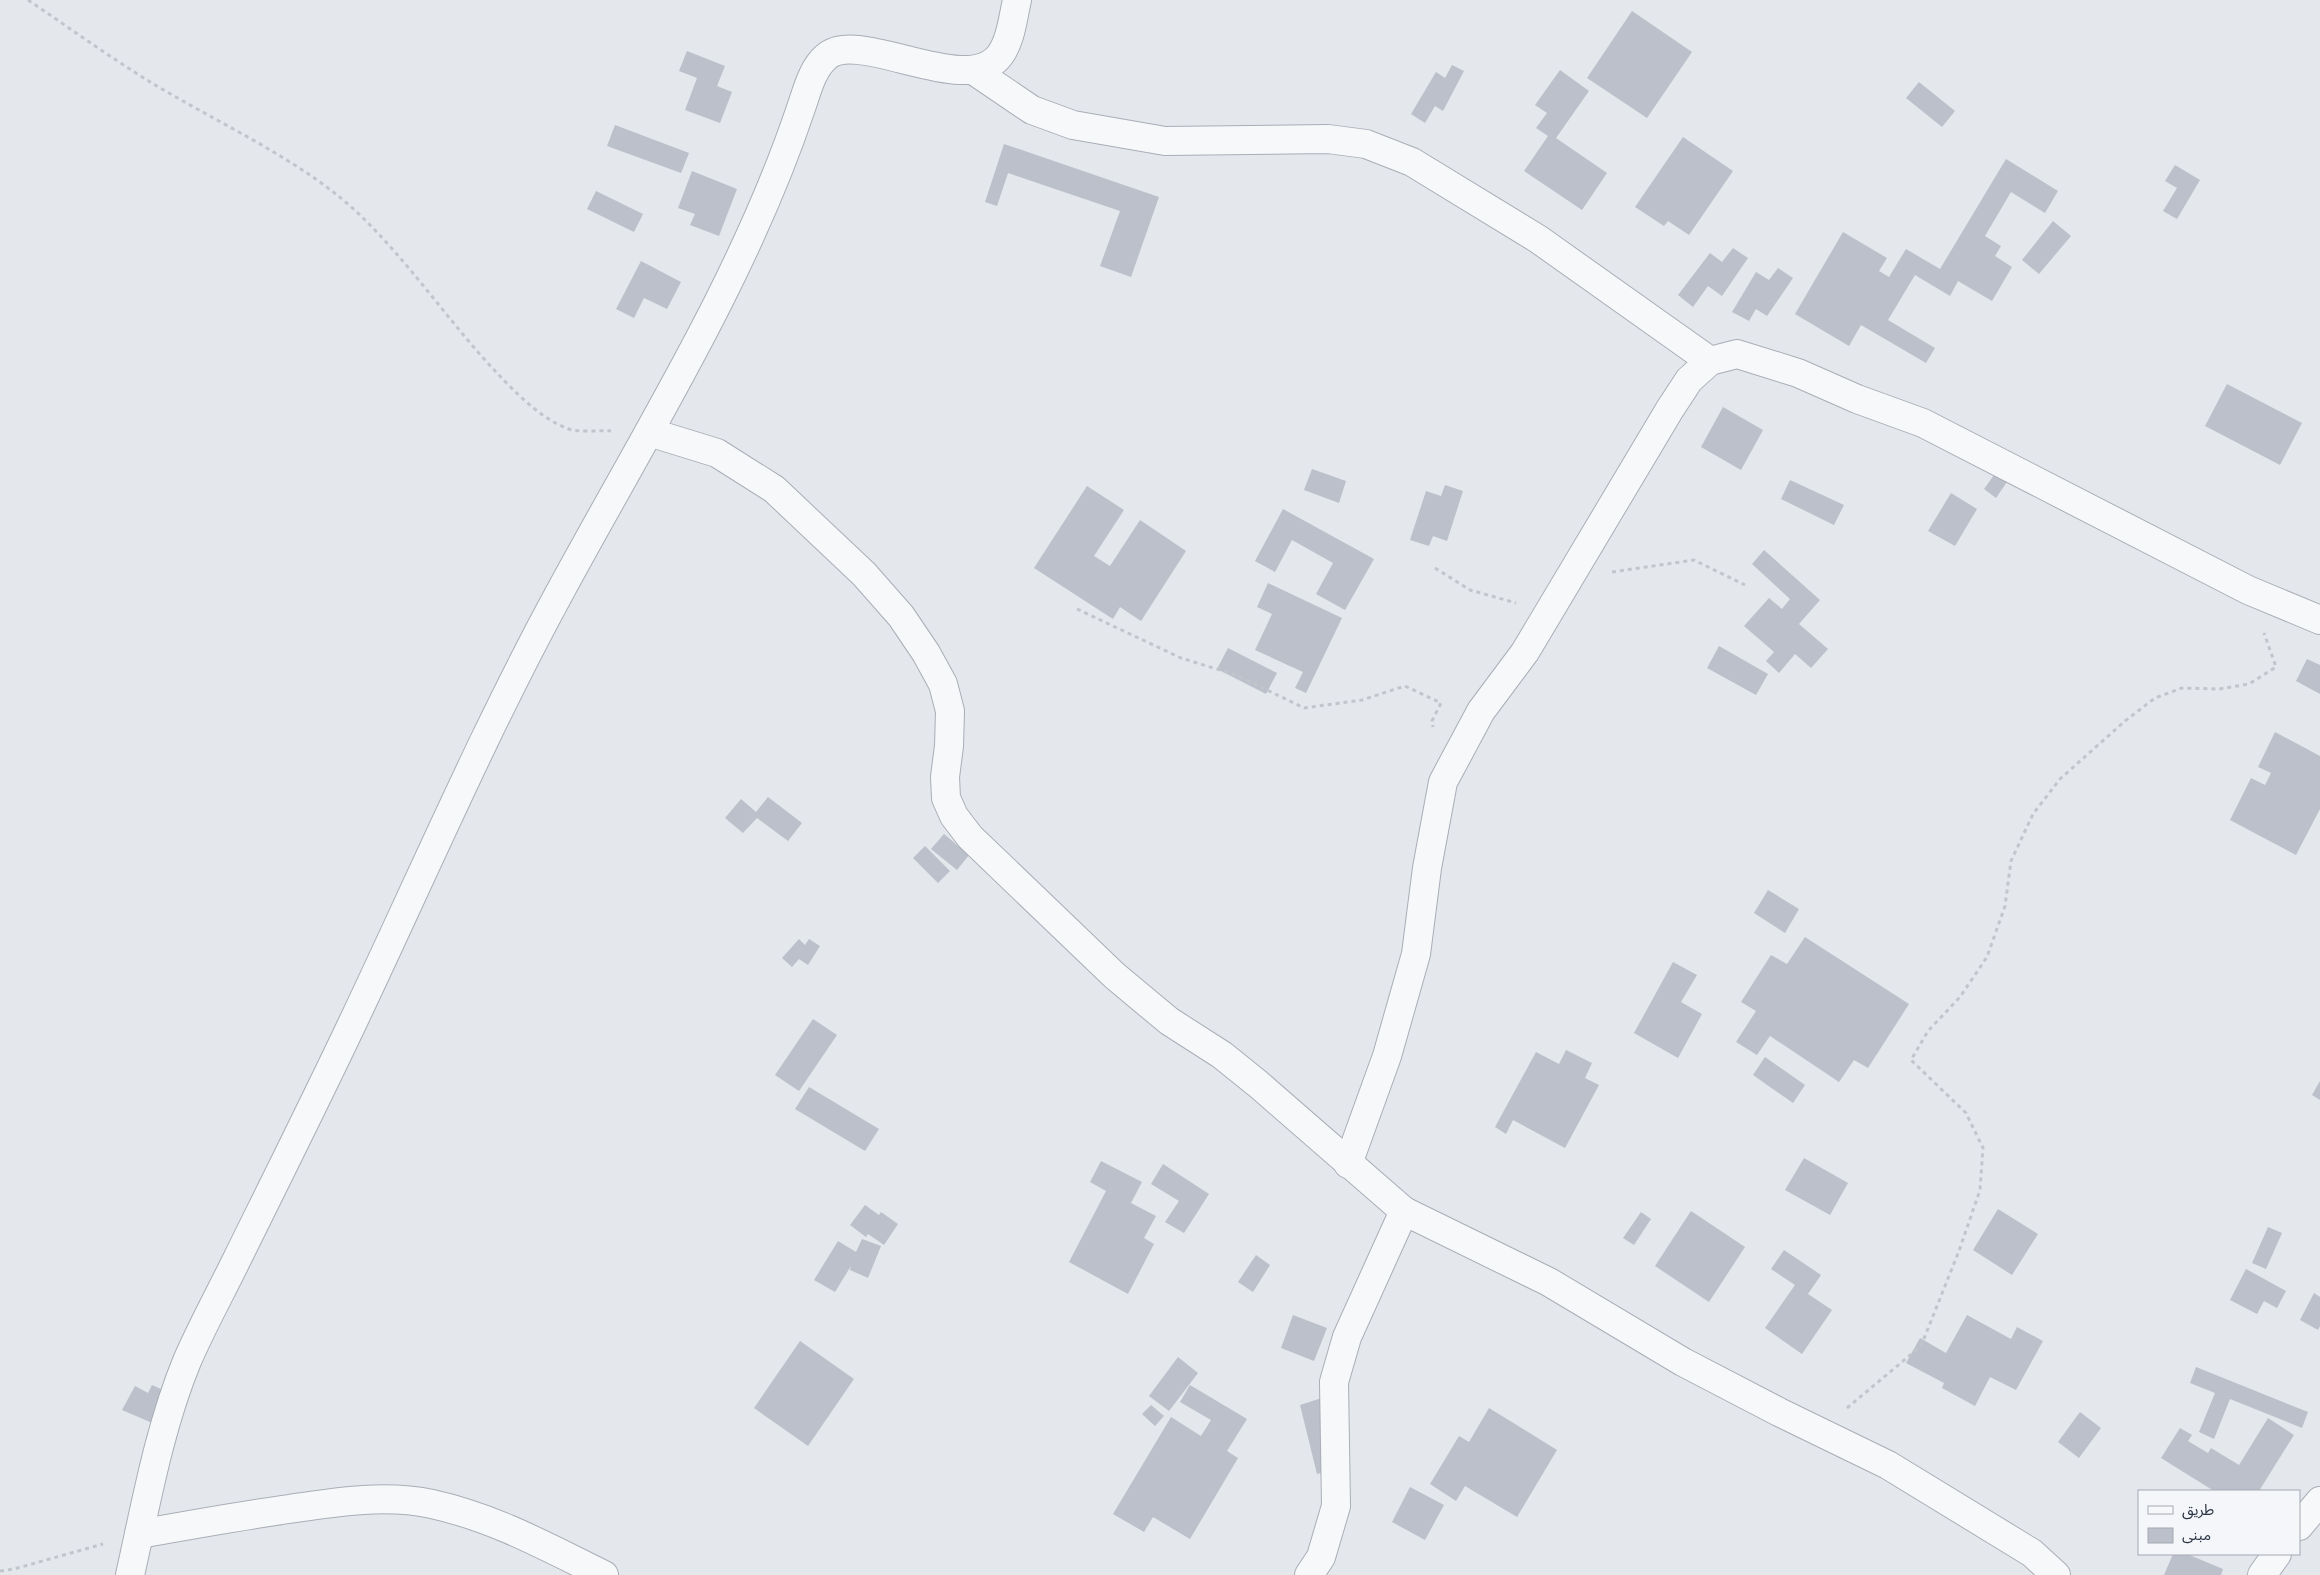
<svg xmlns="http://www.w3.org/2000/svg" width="2320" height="1575" font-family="'Alegreya Sans','Noto Sans Arabic',sans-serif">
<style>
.building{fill:#bbc0ca}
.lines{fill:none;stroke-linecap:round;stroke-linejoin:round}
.street-casing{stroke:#a9aeb7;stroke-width:30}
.path{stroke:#c2c5cb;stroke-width:3;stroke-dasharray:4 4;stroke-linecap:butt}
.street{stroke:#f7f8fa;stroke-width:28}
</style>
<rect width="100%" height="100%" fill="#e4e7ec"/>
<g class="building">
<path d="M1632,11L1692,52L1647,118L1587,78Z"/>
<path d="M687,51L725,66L717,86L732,92L720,123L685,110L697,78L679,71Z"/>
<path d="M1452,65L1464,71L1443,111L1435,106L1425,123L1411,114L1436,72L1445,78Z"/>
<path d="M1560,70L1589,91L1556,138L1607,173L1582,210L1524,171L1548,136L1536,128L1547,113L1535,105Z"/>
<path d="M1919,82L1955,111L1942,127L1906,98Z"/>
<path d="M615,125L689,153L681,173L607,146Z"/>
<path d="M1683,137L1733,171L1689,235L1668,221L1664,226L1635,207Z"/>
<path d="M1004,144L1159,197L1131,277L1100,266L1120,211L1008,173L997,206L985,202Z"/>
<path d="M2006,159L2058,191L2045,213L2011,192L1985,236L2001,246L1995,256L2012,267L1992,301L1958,281L1950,296L1915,275L1888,320L1935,348L1926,363L1861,325L1849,346L1795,314L1843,232L1887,258L1879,271L1889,277L1906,249L1940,269Z"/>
<path d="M2175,165L2200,180L2177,219L2163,211L2177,188L2165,181Z"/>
<path d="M692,171L737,189L719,236L690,225L695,214L678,208Z"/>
<path d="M596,191L643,214L634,232L587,209Z"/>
<path d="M2053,221L2071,236L2039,274L2022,260Z"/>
<path d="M1733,248L1748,258L1722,296L1708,286L1693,307L1678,295L1710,253L1722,262Z"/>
<path d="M641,261L681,282L667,309L644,298L634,318L616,309Z"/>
<path d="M1778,268L1793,278L1767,316L1756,309L1749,321L1732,312L1756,272L1769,280Z"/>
<path d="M2227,384L2302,423L2280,465L2205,426Z"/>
<path d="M1723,407L1763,430L1741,470L1701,447Z"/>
<path d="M2002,464L2013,473L1996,498L1984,489Z"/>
<path d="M1312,469L1346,481L1339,503L1304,490Z"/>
<path d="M1790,480L1844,505L1834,525L1781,499Z"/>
<path d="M1445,485L1463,491L1447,541L1433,536L1429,546L1410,540L1426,491L1441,496Z"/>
<path d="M1087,486L1124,510L1094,556L1110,566L1140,520L1186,551L1141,621L1120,607L1113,619L1034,568Z"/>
<path d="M1951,493L1977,509L1955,546L1928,531Z"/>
<path d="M1283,509L1374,559L1345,610L1316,594L1333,563L1292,540L1275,572L1255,561Z"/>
<path d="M1764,550L1820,600L1799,624L1828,649L1811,668L1795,654L1779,673L1766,661L1774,652L1744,626L1769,598L1782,609L1790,599L1752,564Z"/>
<path d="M1268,583L1342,618L1306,693L1295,688L1303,672L1255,650L1272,614L1257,607Z"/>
<path d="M1719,646L1768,674L1756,695L1707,668Z"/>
<path d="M1228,648L1277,673L1266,694L1217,669Z"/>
<path d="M2307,659L2320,665V694L2296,681Z"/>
<path d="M2275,732L2320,756V809L2296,855L2230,820L2251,778L2265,785L2271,773L2258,767Z"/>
<path d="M768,797L802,823L788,841L757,818L743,833L725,818L741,799L756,812Z"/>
<path d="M944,834L969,855L957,870L931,849Z"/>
<path d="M925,846L950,871L938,883L913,858Z"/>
<path d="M1768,890L1799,909L1785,933L1754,913Z"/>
<path d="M1805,937L1909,1004L1868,1068L1854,1060L1839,1082L1770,1036L1757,1055L1736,1042L1756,1011L1741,1002L1771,955L1787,964Z"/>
<path d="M799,939L805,945L809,939L820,946L808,965L799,959L792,967L782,958Z"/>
<path d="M1673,962L1697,975L1681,1002L1702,1014L1678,1058L1634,1033Z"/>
<path d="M813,1019L837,1035L799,1091L775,1075Z"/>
<path d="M1566,1050L1592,1063L1585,1078L1599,1085L1565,1148L1513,1120L1506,1134L1495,1127L1536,1052L1559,1064Z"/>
<path d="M1765,1057L1805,1085L1793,1103L1753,1075Z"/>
<path d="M2320,1081V1100L2312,1095Z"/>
<path d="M809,1087L879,1129L865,1151L795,1109Z"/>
<path d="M1804,1158L1848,1183L1830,1215L1785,1190Z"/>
<path d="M1101,1161L1142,1182L1131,1203L1156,1216L1144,1238L1154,1244L1128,1294L1069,1262L1106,1191L1090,1182Z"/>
<path d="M1163,1164L1209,1194L1184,1233L1165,1222L1179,1201L1151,1184Z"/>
<path d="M865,1205L879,1215L881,1212L898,1224L884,1245L868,1234L866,1237L850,1225Z"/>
<path d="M1998,1209L2038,1234L2012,1275L1973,1250Z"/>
<path d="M1691,1211L1745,1247L1709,1302L1655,1266Z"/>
<path d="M1641,1212L1651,1219L1634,1245L1623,1238Z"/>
<path d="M2268,1227L2282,1233L2266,1269L2252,1263Z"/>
<path d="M862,1239L881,1246L868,1278L850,1270L851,1266L835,1292L814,1280L838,1241L856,1252Z"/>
<path d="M1784,1250L1821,1275L1808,1294L1832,1310L1802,1354L1765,1328L1795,1285L1771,1269Z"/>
<path d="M1256,1255L1270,1265L1253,1292L1238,1282Z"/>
<path d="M2246,1269L2286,1291L2277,1308L2264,1301L2257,1314L2230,1300Z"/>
<path d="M2314,1293L2320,1297V1326L2318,1330L2300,1320Z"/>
<path d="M1293,1315L1327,1328L1314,1361L1281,1348Z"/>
<path d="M1967,1315L2011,1339L2017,1327L2043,1341L2016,1390L1990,1377L1975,1406L1942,1388L1944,1383L1906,1363L1920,1338L1946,1353Z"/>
<path d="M800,1341L854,1379L808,1446L754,1408Z"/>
<path d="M1178,1357L1198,1373L1169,1411L1149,1396Z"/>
<path d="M2196,1367L2308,1412L2302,1428L2230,1399L2214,1439L2199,1432L2215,1393L2190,1383Z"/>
<path d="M152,1385L172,1394L157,1425L122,1410L135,1386L148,1393Z"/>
<path d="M1190,1385L1247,1419L1227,1451L1238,1458L1190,1539L1153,1517L1144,1532L1113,1514L1171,1417L1201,1436L1211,1420L1180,1402Z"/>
<path d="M1331,1395L1335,1469L1317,1474L1300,1405Z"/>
<path d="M1151,1405L1164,1416L1155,1426L1142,1414Z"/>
<path d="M1489,1408L1557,1450L1517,1517L1465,1486L1456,1501L1430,1484L1459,1436L1469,1442Z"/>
<path d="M2080,1412L2101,1428L2079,1458L2058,1442Z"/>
<path d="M2268,1418L2294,1435L2259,1491H2214L2161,1458L2180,1428L2192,1435L2188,1441L2208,1453L2211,1448L2239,1465Z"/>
<path d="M1410,1487L1444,1505L1425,1540L1392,1522Z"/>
<path d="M2173,1554H2187L2223,1569L2221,1575H2164Z"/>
</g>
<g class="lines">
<defs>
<g id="street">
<path d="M973,70L1032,110L1073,125L1165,141L1328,139L1366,144L1412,162L1538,239L1710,361"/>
<path d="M649,432L717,453L774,489L864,574L901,616L926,653L943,684L950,711L949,746L945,777L946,798L954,816L970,837L1115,976L1169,1021L1222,1055L1258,1084L1404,1211L1549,1282L1683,1362L1779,1412L1888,1465L2032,1553L2056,1575"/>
<path d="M1348,1164L1387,1056L1416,954L1427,868L1443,782L1481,711L1525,652L1670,409L1689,380L1710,361L1737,354L1798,373L1857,399L1923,423L2248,590L2320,620"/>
<path d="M2299,1526L2320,1501"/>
<path d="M139,1534C189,1525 239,1516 289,1509C336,1502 385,1494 432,1504C495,1518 547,1547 604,1575"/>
<path d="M130,1575C146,1504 159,1429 187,1361C202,1326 221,1292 238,1257C276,1180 315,1102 352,1024C421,879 484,731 561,590C646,433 744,278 801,108C807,91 812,69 826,57C858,27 967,100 1000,55C1011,40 1013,17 1017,0"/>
<path d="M1309,1575L1321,1557L1336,1506L1334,1382L1347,1337L1404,1211"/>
<path d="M2262,1575L2277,1554"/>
</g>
</defs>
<use href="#street" class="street-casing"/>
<g class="path">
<path d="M28,0C68,27 107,55 147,80C215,122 307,162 363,218C411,265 450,323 496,372C516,393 539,417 566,428C576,433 600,430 611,431"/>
<path d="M1435,568L1470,590L1516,603"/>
<path d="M1612,572L1694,560L1745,585"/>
<path d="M1077,609L1181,658L1236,675L1304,708L1362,700L1405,686L1441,703L1432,721L1433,727"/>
<path d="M1847,1408L1921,1346L1959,1251L1980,1190L1983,1148L1966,1113L1911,1060L1928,1031L1960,997L1987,957L2005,906L2011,861L2033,814L2060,779L2125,721L2155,698L2182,688L2219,689L2249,684L2276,667L2264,633"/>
<path d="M0,1571L14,1569L103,1544"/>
</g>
<use href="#street" class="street"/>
</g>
<rect x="2138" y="1490" width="162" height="65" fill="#f4f6f9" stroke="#a4a8b1"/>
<rect x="2148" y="1506" width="25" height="8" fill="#f7f8fa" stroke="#a4a8b1"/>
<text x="2182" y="1515" font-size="15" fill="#2b3445">طريق</text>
<rect x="2148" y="1528" width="25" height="15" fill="#bbc0ca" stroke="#a4a8b1"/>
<text x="2182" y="1540" font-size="15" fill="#2b3445">مبنى</text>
</svg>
